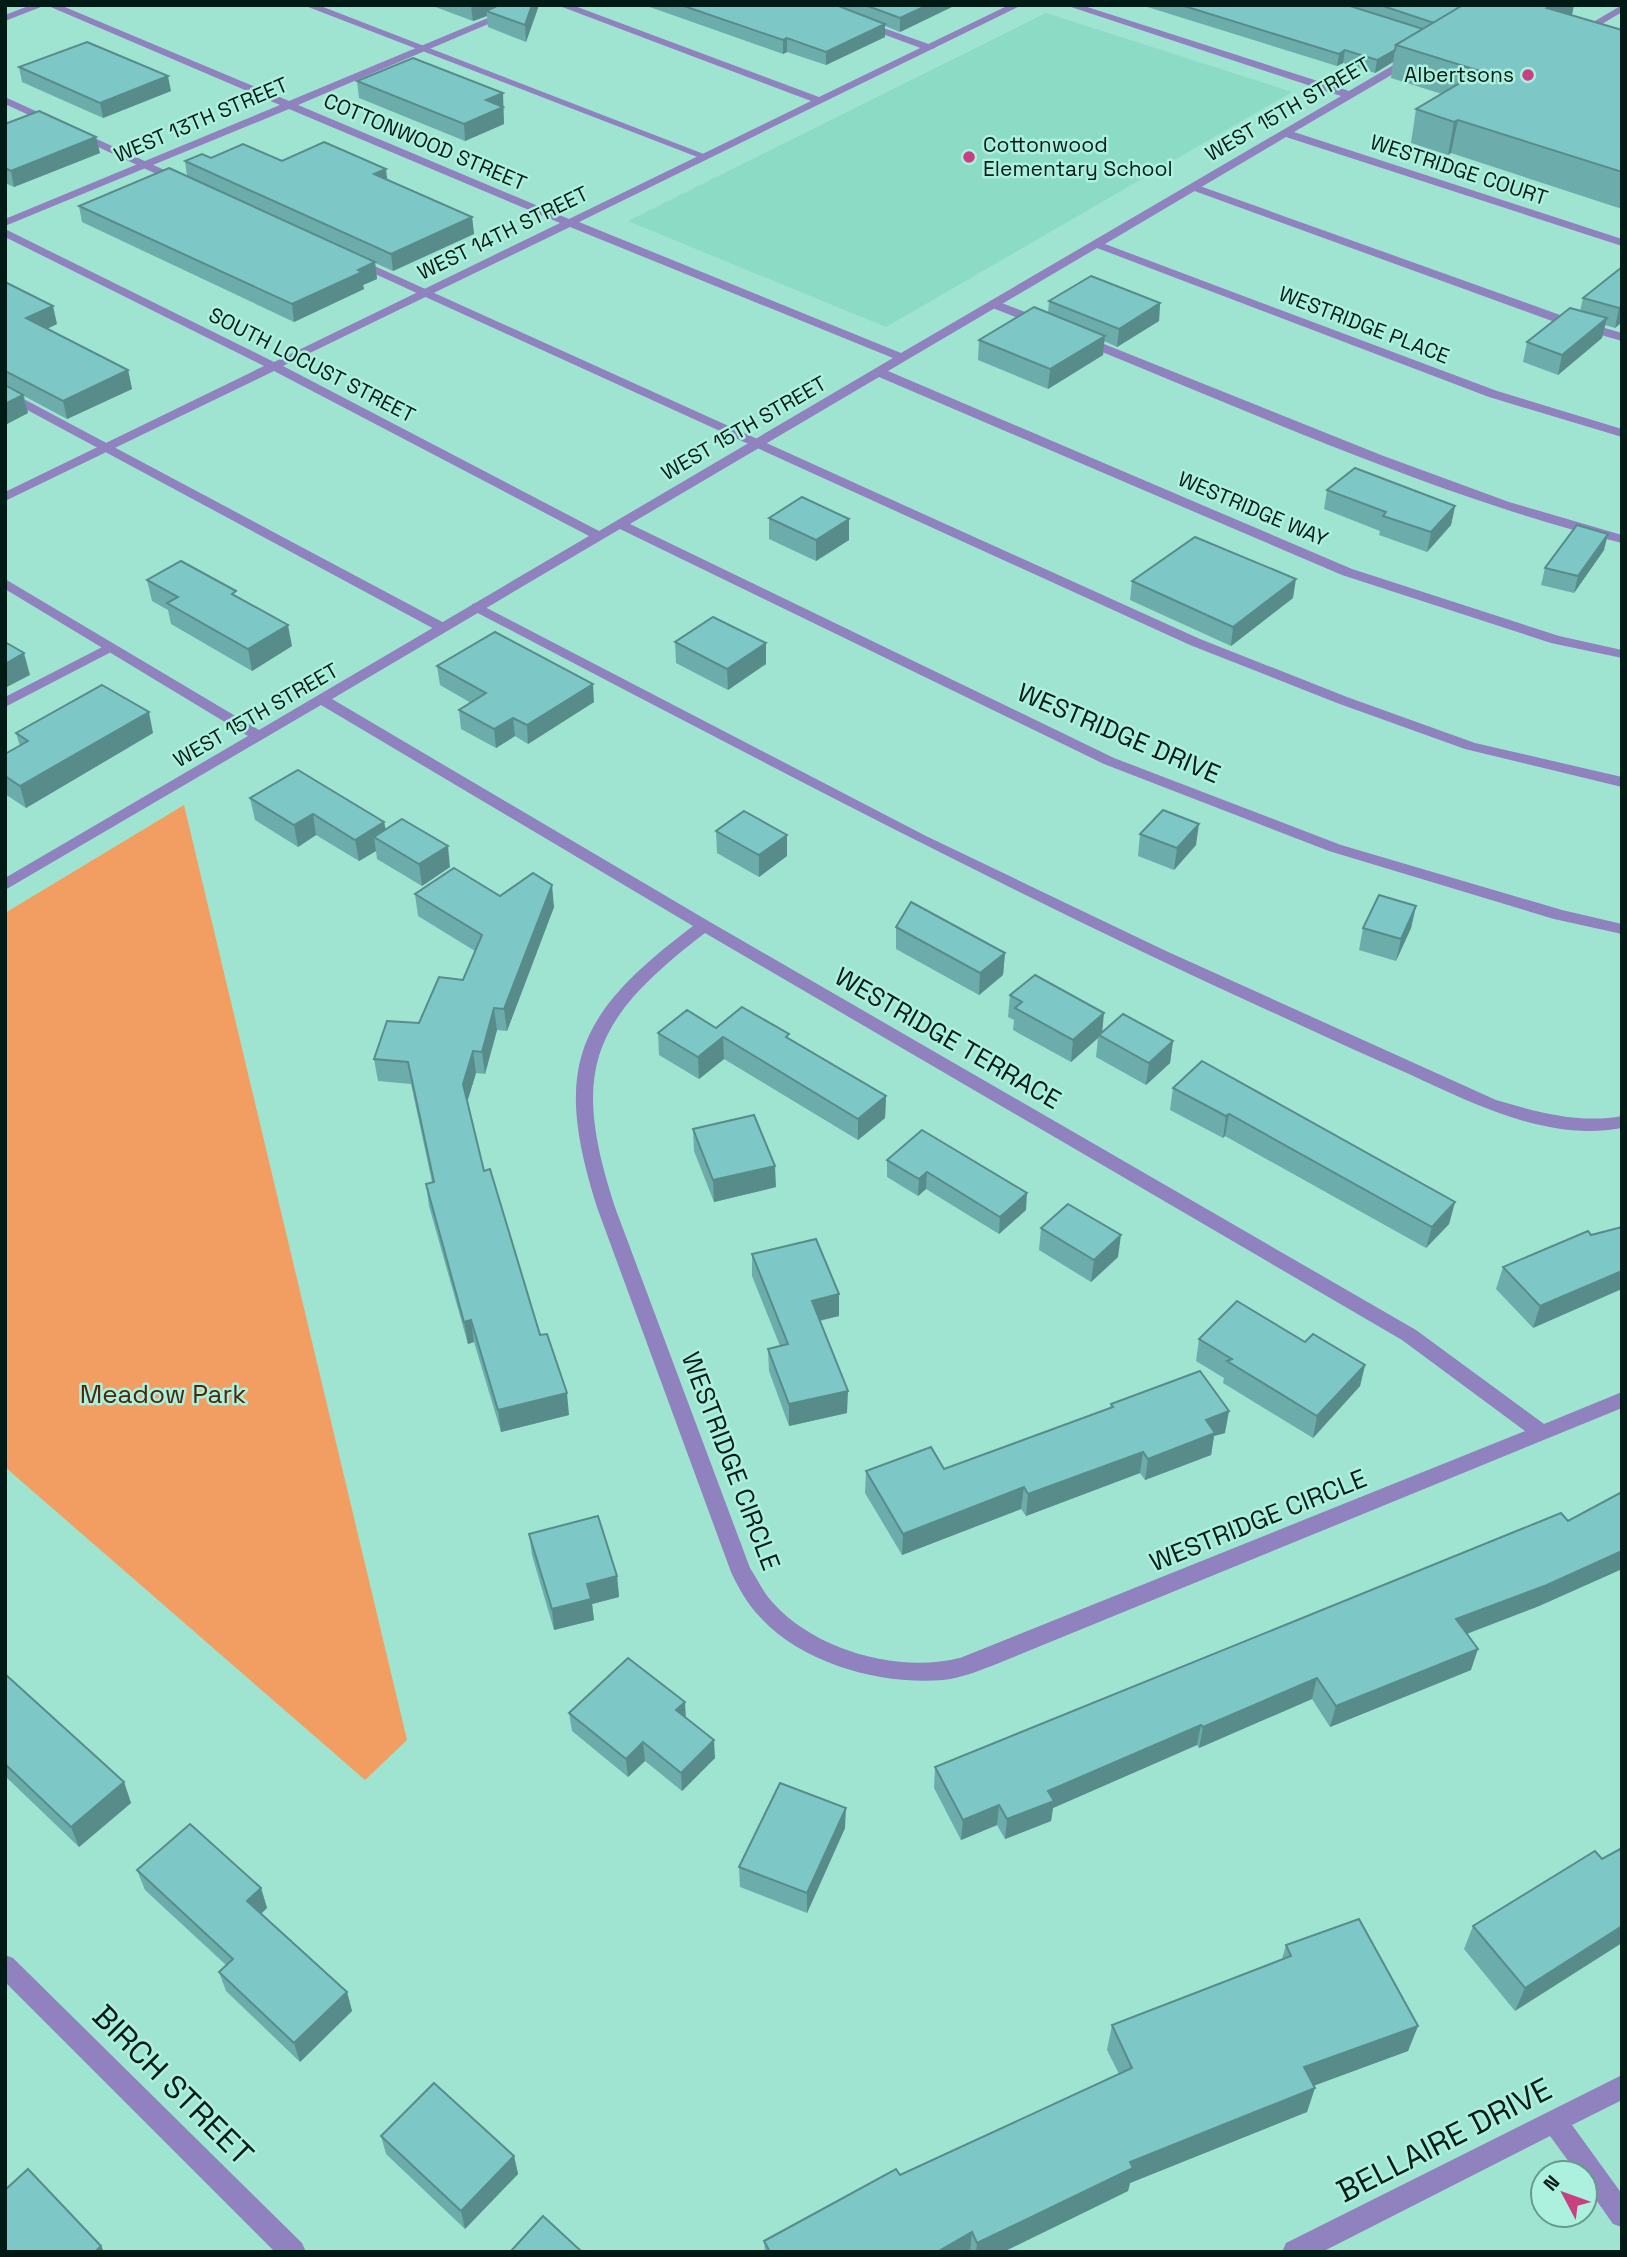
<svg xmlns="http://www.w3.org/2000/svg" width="1627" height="2257" font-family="'Space Grotesk',sans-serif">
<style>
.built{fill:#8bdbc5}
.green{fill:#f29e63}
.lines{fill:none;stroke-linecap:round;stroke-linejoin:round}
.service{fill:#9081bf;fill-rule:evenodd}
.minor{fill:#9081bf;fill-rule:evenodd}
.wall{fill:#6cacab}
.shaded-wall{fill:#588c8b}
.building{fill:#7dc8c7;stroke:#588c8b;stroke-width:2}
.poi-dot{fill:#c74182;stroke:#acf1dd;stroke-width:2.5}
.labels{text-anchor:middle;stroke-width:5;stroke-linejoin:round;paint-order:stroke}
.far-poi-label{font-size:21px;fill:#001b15;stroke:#acf1dd;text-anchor:end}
.far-street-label{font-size:21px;fill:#001b15;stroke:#acf1dd}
.street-label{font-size:26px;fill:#001b15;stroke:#acf1dd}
.park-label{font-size:26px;fill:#4d270a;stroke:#acf1dd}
.near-street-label{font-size:32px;fill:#001b15;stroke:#acf1dd}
</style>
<rect width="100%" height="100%" fill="#9fe4d0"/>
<path class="built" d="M1046,13L1292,92L886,327L628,221Z"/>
<path class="green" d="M184,805L407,1740L365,1780L5,1467V913Z"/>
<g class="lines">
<g class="service">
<path d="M303,5H318L709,156L700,158Z"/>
<path d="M1622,5V12L1582,36L1573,34Z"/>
<path d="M864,21L934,46L935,48L926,50L861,26L859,24Z"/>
<path d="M5,97L184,179L185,181L176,183L5,104Z"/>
<path d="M1189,185H1197L1560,315L1622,333V341L1552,321L1189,189Z"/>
<path d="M351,259H359L1200,639L1347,697L1475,743L1622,777V787L1465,749L1337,703L1190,645L351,263Z"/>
<path d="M994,300L1046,320L1048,323L1038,326L990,307V301Z"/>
<path d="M1084,336L1381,455L1509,502L1622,535V543C1435,496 1258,415 1080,343V337Z"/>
<path d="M5,389L448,625L450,628L443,632L438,631L5,398Z"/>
<path d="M477,603L926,836L1166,951L1496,1100C1537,1112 1579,1124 1622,1116V1128C1548,1142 1474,1104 1409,1074C1368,1056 1328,1038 1287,1019C1009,893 742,751 472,610V604Z"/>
<path d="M110,643L117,647L115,650L5,707V697Z"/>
</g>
<g class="minor">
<path d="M31,5H46L5,21V15Z"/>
<path d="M46,5H60L289,101L519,5H533L298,105L569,219L811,101L557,5H572L819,97L1009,5H1022L579,222L901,353L1341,96L1065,5H1081L1349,91L1409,56H1417V60L1294,132L1622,239V246L1286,137L1105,244L1497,391L1622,429V437L1489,397L1097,248L888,371L1352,569L1559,636L1622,650V658L1551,643L1342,575L879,377L630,524L1114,758L1341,845L1562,910L1622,924V934L1554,919L1329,851L1104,764L620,529L332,699L710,922L1416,1330L1544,1424L1622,1392V1408L999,1663C981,1670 962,1678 943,1680C881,1685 803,1664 760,1617C748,1605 738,1587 731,1572L598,1210C552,1067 575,1015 693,926L321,705L5,890V878L248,736L5,589V579L259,730L589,536L274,371L5,501V492L264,366L5,237V229L274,362L560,223L289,109L5,226V219L280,105ZM570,227L893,358L599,531L283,366ZM705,933L1402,1340L1525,1431L960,1658C899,1673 817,1651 774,1604C764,1594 758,1580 750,1568L616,1210C570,1071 590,1021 705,933Z"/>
<path d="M5,1955L13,1958L302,2243L306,2252H275L5,1982Z"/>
<path d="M1622,2075V2100L1572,2125L1622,2194V2227L1613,2224L1585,2184V2173H1577L1550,2136L1322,2252H1282L1286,2243Z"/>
</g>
</g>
<g class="wall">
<path d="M430,5H539L526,42L488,27L487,16L473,21Z"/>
<path d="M644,5H956L900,32L885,26V37L826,65L787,52L783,54Z"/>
<path d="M1141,5H1574L1572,15L1622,30V209L1451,153L1448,155L1411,143L1416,109L1442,94L1391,78L1393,62L1375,73L1343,63L1337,66Z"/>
<path d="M19,67L171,91L103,118L22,82Z"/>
<path d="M357,81L505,109L503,110L504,124L465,141L359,98Z"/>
<path d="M5,124L100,153L14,187L5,183Z"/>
<path d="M211,158L282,161L387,180L472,217L474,234L393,271L375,263L377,279L363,285L364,289L294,322L82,222L79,206L187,176L185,161Z"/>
<path d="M1622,267V322L1615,328L1605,325L1602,338L1558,375L1523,362L1527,342L1580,311L1583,298Z"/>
<path d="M5,282L57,324L47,329L128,370L132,389L67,419L24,396L28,413L5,425Z"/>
<path d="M1049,301L1160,303L1159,321L1117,347L1104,341L1103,355L1048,389L978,360L979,340L1048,313Z"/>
<path d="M1327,490L1455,506L1451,525L1427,552L1379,535L1380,531L1324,509Z"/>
<path d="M769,518L849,519V540L816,561L769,539Z"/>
<path d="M1604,550L1574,593L1541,585L1545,568Z"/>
<path d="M147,580L292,646L252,671L171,624L168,610L152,601Z"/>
<path d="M1132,581L1293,598L1231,646L1130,600Z"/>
<path d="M675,642L766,664L728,690L676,663Z"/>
<path d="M437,666L594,702L528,744L515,736L496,748L461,729L459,710L471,703L440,685Z"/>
<path d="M16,733H153L26,808L5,794V754L20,746Z"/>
<path d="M250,798L384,822L386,830L450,867L422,886L377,859L376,851L359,861L316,835L298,847L255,820Z"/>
<path d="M716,831L787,856L759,877L717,853Z"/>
<path d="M1140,834L1196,845L1174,870L1138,856Z"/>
<path d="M415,894L500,896L554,907L507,1031L497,1030L485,1074L476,1073L467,1102L484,1171L569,1415L501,1432L474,1342L468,1344L429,1206L426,1184L432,1182L411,1084L378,1081L374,1059L419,1023L463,980L475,951L418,916Z"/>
<path d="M1416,906L1411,928L1396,961L1359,950L1363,928Z"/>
<path d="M896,927L1005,953L1003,975L979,995L896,949Z"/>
<path d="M1010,995L1102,1032L1173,1041L1170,1063L1146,1085L1096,1057L1098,1038L1071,1062L1013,1030L1014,1020L1008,1017Z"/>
<path d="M716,1028L789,1038L886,1096L885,1118L858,1140L724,1059L699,1079L659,1055L658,1033Z"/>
<path d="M1173,1088L1455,1202L1449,1224L1426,1248L1225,1136L1223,1138L1170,1110Z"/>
<path d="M693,1129L776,1187L714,1202L694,1151Z"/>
<path d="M922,1130L1026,1210L999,1234L926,1189L918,1196L887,1177V1160Z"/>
<path d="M1041,1228L1118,1257L1091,1282L1039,1250Z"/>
<path d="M1591,1235L1533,1328L1496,1289L1503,1267Z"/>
<path d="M752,1254L839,1294V1316L820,1321L847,1413L789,1426L769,1371L768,1349L780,1346L752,1276Z"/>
<path d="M1199,1339L1305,1342L1365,1365L1360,1386L1313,1438L1223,1383L1224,1378L1196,1361Z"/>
<path d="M1111,1404L1225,1433L1214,1436L1211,1455L1145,1480L1140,1473L1026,1516L1021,1509L902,1555L865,1493L866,1471L944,1469L1110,1408Z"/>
<path d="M1622,1492V1569L1539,1606L1467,1634L1471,1670L1330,1727L1312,1699L1199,1748L1197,1745L1053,1808L1051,1821L1005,1839L997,1825L961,1840L934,1788L935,1767L1568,1521Z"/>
<path d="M529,1534L617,1576L619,1597L592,1604L594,1620L554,1630L532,1555Z"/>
<path d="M5,1674L124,1782L131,1803L79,1847L5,1776Z"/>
<path d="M569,1713L686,1718L715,1758L682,1791L645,1761L628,1777L572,1731Z"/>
<path d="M845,1828L807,1913L740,1887L739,1867Z"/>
<path d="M1602,1859L1515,2011L1464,1949L1473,1926Z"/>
<path d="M137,1870L261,1888L267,1908L261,1914L347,1992L352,2011L300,2062L226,1991L219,1972L226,1965L145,1890Z"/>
<path d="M1286,1945L1418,2026L1408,2051L1314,2085L1307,2112L1130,2183L1128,2191L1003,2252H765L764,2241L900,2175L1119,2074L1107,2050L1112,2025L1282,1959Z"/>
<path d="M381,2136L514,2156L518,2174L465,2229L386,2154Z"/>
</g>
<g class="shaded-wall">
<path d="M471,5H512L486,11L487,16L473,21Z"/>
<path d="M532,5H539L526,42L525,25Z"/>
<path d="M928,5H956L900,32V18Z"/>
<path d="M1553,5H1574L1570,23L1547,8Z"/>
<path d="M885,24V37L826,65V52Z"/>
<path d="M787,38V52L783,54V40Z"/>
<path d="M1345,50L1343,63L1337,66L1339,54Z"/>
<path d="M1395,50L1393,62L1375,73L1377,60Z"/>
<path d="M168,76L171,91L103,118L100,103Z"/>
<path d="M503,93L504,124L465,141L464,124L486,100Z"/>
<path d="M1458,120L1451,153L1448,155L1454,122Z"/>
<path d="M96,137L100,153L14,187L11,171Z"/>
<path d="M386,169L388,186L374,174Z"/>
<path d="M472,217L474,234L393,271L391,254Z"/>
<path d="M375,262L377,279L363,285L364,289L294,322L292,304Z"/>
<path d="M1160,303L1159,321L1117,347L1119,329Z"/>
<path d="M53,306L57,324L31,336L26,318Z"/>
<path d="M1622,306V322L1615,328L1619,308Z"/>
<path d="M1607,318L1602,338L1558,375L1562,355Z"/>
<path d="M1105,336L1103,355L1048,389L1050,369Z"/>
<path d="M128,370L132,389L67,419L63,401Z"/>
<path d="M23,395L28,413L5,425V404Z"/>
<path d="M1455,506L1451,525L1427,552L1431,532Z"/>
<path d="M849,519V540L816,561V540Z"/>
<path d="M1608,534L1604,550L1574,593L1578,576Z"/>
<path d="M1296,579L1293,598L1231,646L1233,627Z"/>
<path d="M288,625L292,646L252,671L248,649Z"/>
<path d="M766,643V664L728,690L727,669Z"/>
<path d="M24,653L30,675L5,688V664Z"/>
<path d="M593,684L594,702L528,744L527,725Z"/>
<path d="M149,712L153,733L26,808L20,786Z"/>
<path d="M513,718L515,736L496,748L494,729Z"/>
<path d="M313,814L316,835L298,847L294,825Z"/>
<path d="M384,822L388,843L374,837L376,851L359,861L355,840Z"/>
<path d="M1199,824L1196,845L1174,870L1177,848Z"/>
<path d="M787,835V856L759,877V855Z"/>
<path d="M448,846L450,867L422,886L419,864Z"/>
<path d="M552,885L554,907L507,1031L504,1009Z"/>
<path d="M1416,906L1411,928L1396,961L1401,939Z"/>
<path d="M1005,953L1003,975L979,995L980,973Z"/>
<path d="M494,1008L497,1030L485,1074L482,1052Z"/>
<path d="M1104,1013L1102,1035H1099L1098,1038L1071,1062L1073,1040Z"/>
<path d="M723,1037L724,1059L699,1079L698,1057Z"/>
<path d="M1173,1041L1170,1063L1146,1085L1149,1063Z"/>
<path d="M473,1051L476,1073L466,1106L463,1084Z"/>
<path d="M886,1096L885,1118L858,1140V1119Z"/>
<path d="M1229,1114L1225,1136L1223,1138L1226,1116Z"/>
<path d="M775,1166L776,1187L714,1202L713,1180Z"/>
<path d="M927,1172L926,1189L918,1196L919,1179Z"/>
<path d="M1027,1193L1026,1210L999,1234L1000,1217Z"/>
<path d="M1455,1202L1449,1224L1426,1248L1432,1227Z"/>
<path d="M1121,1235L1118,1257L1091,1282L1094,1260Z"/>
<path d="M1622,1271V1289L1533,1328L1540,1306Z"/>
<path d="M839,1294V1316L812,1322V1301Z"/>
<path d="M471,1320L474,1342L468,1344L464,1322Z"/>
<path d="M1365,1365L1360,1386L1313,1438L1317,1416Z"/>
<path d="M848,1391L847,1413L789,1426V1404Z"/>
<path d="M567,1393L569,1415L501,1432L498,1410Z"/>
<path d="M1229,1411L1225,1433L1214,1436L1211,1455L1145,1480L1148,1459L1206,1420Z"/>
<path d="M1143,1452L1140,1473L1026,1516L1028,1494Z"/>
<path d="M1024,1487L1021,1509L902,1555L903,1534Z"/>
<path d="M1622,1551V1569L1539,1606L1450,1640L1456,1619Z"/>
<path d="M617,1576L619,1597L592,1604L594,1620L554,1630L552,1609L587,1584Z"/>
<path d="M1478,1649L1471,1670L1330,1727L1336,1706Z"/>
<path d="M1317,1678L1312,1699L1199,1748L1203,1727Z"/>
<path d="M685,1702L686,1720L676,1710Z"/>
<path d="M1201,1725L1197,1745L1053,1808L1051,1821L1005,1839L1007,1819L1048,1791Z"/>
<path d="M714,1740L715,1758L682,1791L681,1773Z"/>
<path d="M643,1742L645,1761L628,1777L626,1759Z"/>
<path d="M124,1782L131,1803L79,1847L71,1827Z"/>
<path d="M999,1805L997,1825L961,1840L963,1820Z"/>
<path d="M846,1808L845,1828L807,1913V1893Z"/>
<path d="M261,1888L267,1908L253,1921L247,1901Z"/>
<path d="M1622,1926V1943L1515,2011L1525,1988Z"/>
<path d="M347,1992L352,2011L300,2062L294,2043Z"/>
<path d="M1418,2026L1408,2051L1297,2092L1304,2067Z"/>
<path d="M1315,2088L1307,2112L1130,2183L1128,2191L1003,2252H976L977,2243L1130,2162Z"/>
<path d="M514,2156L518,2174L465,2229L461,2211Z"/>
<path d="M972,2232L970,2252H937Z"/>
<path d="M101,2246L104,2252H95Z"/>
</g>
<g class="building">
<path d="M499,5H532L525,25L486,11Z"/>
<path d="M681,5H836L885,24L826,52L787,38L783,40Z"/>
<path d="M865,5H928L900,18Z"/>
<path d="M1181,5H1347L1423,29L1396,45L1395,50L1377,60L1345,50L1339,54Z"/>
<path d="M1380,5H1463L1434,23Z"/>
<path d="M1463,5H1553L1547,8L1622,30V172L1458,120L1454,122L1416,109L1480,71L1396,45Z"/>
<path d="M87,42L168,76L100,103L19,67Z"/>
<path d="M413,58L503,93L486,100L503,107L464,124L357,81Z"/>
<path d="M39,111L96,137L11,171L5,168V124Z"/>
<path d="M324,142L386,169L374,174L472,217L391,254L185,161L202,154L211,158L243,144L282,161Z"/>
<path d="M169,168L375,262L358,270L362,272L292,304L79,206Z"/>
<path d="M1622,267V306L1619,308L1583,298Z"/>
<path d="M1091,276L1160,303L1119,329L1049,301Z"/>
<path d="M5,282L53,306L26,318L128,370L63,401L5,371Z"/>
<path d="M1034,307L1105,336L1050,369L979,340Z"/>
<path d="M1570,308L1607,318L1562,355L1527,342Z"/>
<path d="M5,385L23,395L5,404Z"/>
<path d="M1355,468L1455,506L1431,532L1383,516L1386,512L1327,490Z"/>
<path d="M802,497L849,519L816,540L769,518Z"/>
<path d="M1577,525L1608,534L1578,576L1545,568Z"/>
<path d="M1195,537L1296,579L1233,627L1132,581Z"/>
<path d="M181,561L236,591L232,594L288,625L248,649L167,603L178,597L147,580Z"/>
<path d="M713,617L766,643L727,669L675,642Z"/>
<path d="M495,632L593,684L527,725L513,718L494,729L459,710L486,693L437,666Z"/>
<path d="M5,642L24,653L5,664Z"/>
<path d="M102,685L149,712L20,786L5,776V754L28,741L16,733Z"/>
<path d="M298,770L384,822L355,840L313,814L294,825L250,798Z"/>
<path d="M1163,810L1199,824L1177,848L1140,834Z"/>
<path d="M744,811L787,835L759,855L716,831Z"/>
<path d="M402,819L448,846L419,864L374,837Z"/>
<path d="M454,868L500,896L533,873L552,885L504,1009L494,1008L482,1052L473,1051L463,1084L484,1171L490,1169L540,1335L547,1334L567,1393L498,1410L471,1320L464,1322L426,1184L434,1182L408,1062L374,1059L387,1021L419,1023L439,977L463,980L482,935L415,894Z"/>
<path d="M1379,895L1416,906L1401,939L1363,928Z"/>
<path d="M911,902L1005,953L980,973L896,927Z"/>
<path d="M1035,975L1104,1013L1073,1040L1015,1008L1022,1002L1010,995Z"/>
<path d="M742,1007L789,1034L786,1037L886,1096L858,1119L723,1037L698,1057L658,1033L687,1010L716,1028Z"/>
<path d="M1123,1014L1173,1041L1149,1063L1099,1035Z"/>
<path d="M1202,1061L1455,1202L1432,1227L1229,1114L1226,1116L1173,1088Z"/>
<path d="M754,1115L775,1166L713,1180L693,1129Z"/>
<path d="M922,1130L1027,1193L1000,1217L927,1172L919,1179L887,1160Z"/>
<path d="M1068,1204L1121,1235L1094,1260L1041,1228Z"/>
<path d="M1622,1227V1271L1540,1306L1503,1267L1588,1231L1591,1235Z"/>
<path d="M816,1239L839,1294L812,1301L848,1391L789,1404L768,1349L788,1344L752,1254Z"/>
<path d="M1237,1301L1305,1342L1313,1334L1365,1365L1317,1416L1227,1361L1232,1359L1199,1339Z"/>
<path d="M1200,1371L1229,1411L1206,1420L1215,1433L1148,1459L1143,1452L1028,1494L1024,1487L903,1534L866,1471L931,1447L944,1469L1113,1407L1111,1404Z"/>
<path d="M1622,1492V1551L1547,1585L1456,1619L1478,1649L1336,1706L1317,1678L1203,1727L1201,1725L1048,1791L1054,1801L1007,1819L999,1805L963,1820L935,1767L1561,1513L1568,1521Z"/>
<path d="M598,1516L617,1576L587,1584L591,1599L552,1609L529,1534Z"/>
<path d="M628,1658L685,1702L676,1710L714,1740L681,1773L643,1742L626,1759L569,1713Z"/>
<path d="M5,1674L124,1782L71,1827L5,1764Z"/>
<path d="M780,1783L846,1808L807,1893L739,1867Z"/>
<path d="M190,1824L261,1888L247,1901L347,1992L294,2043L219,1972L233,1959L137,1870Z"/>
<path d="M1622,1848V1926L1525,1988L1473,1926L1595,1851L1602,1859Z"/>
<path d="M1359,1919L1418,2026L1304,2067L1315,2088L1130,2162L1133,2168L977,2243L972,2232L937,2252H770L764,2241L896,2169L900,2175L1132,2068L1112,2025L1291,1956L1286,1945Z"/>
<path d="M434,2083L514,2156L461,2211L381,2136Z"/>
<path d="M28,2169L101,2246L95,2252H5V2190Z"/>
<path d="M543,2216L582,2252H510Z"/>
</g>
<g class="poi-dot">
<circle cx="1528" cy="75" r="7"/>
<circle cx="969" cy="157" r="7"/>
</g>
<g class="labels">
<g class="far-poi-label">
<text x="1514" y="82">Albertsons</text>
<text x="983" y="152" text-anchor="start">Cottonwood<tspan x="983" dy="24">Elementary School</tspan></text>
</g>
<g class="far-street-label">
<text transform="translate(1288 109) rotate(-30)" y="7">WEST 15TH STREET</text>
<text transform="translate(201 120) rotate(-23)" y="7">WEST 13TH STREET</text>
<text transform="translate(425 142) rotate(23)" y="7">COTTONWOOD STREET</text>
<text transform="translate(1459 170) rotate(18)" y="7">WESTRIDGE COURT</text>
<text transform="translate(503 233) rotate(-26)" y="7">WEST 14TH STREET</text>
<text transform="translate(1364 325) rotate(21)" y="7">WESTRIDGE PLACE</text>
<text transform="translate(312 365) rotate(27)" y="7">SOUTH LOCUST STREET</text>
<text transform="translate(744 428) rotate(-30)" y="7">WEST 15TH STREET</text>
<text transform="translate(1253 509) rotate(23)" y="7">WESTRIDGE WAY</text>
<text transform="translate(256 715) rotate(-30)" y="7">WEST 15TH STREET</text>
</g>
<g class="street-label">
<text transform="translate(1119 733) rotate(23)" y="9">WESTRIDGE DRIVE</text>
<text transform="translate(948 1038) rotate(30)" y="9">WESTRIDGE TERRACE</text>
<text transform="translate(731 1461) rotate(69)" y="9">WESTRIDGE CIRCLE</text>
<text transform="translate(1258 1520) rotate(-22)" y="9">WESTRIDGE CIRCLE</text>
</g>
<g class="park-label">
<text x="163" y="1403">Meadow Park</text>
</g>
<g class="near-street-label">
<text transform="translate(173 2085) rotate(45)" y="11">BIRCH STREET</text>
<text transform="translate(1444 2140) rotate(-27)" y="11">BELLAIRE DRIVE</text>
</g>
</g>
<rect width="1627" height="2257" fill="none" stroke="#001b15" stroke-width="14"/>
<g transform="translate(1564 2194) rotate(311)"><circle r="33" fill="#acf1dd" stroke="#679b8d" stroke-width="2"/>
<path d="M0-5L12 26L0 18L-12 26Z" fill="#c74182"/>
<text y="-10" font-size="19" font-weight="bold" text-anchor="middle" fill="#001b15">N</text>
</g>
</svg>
